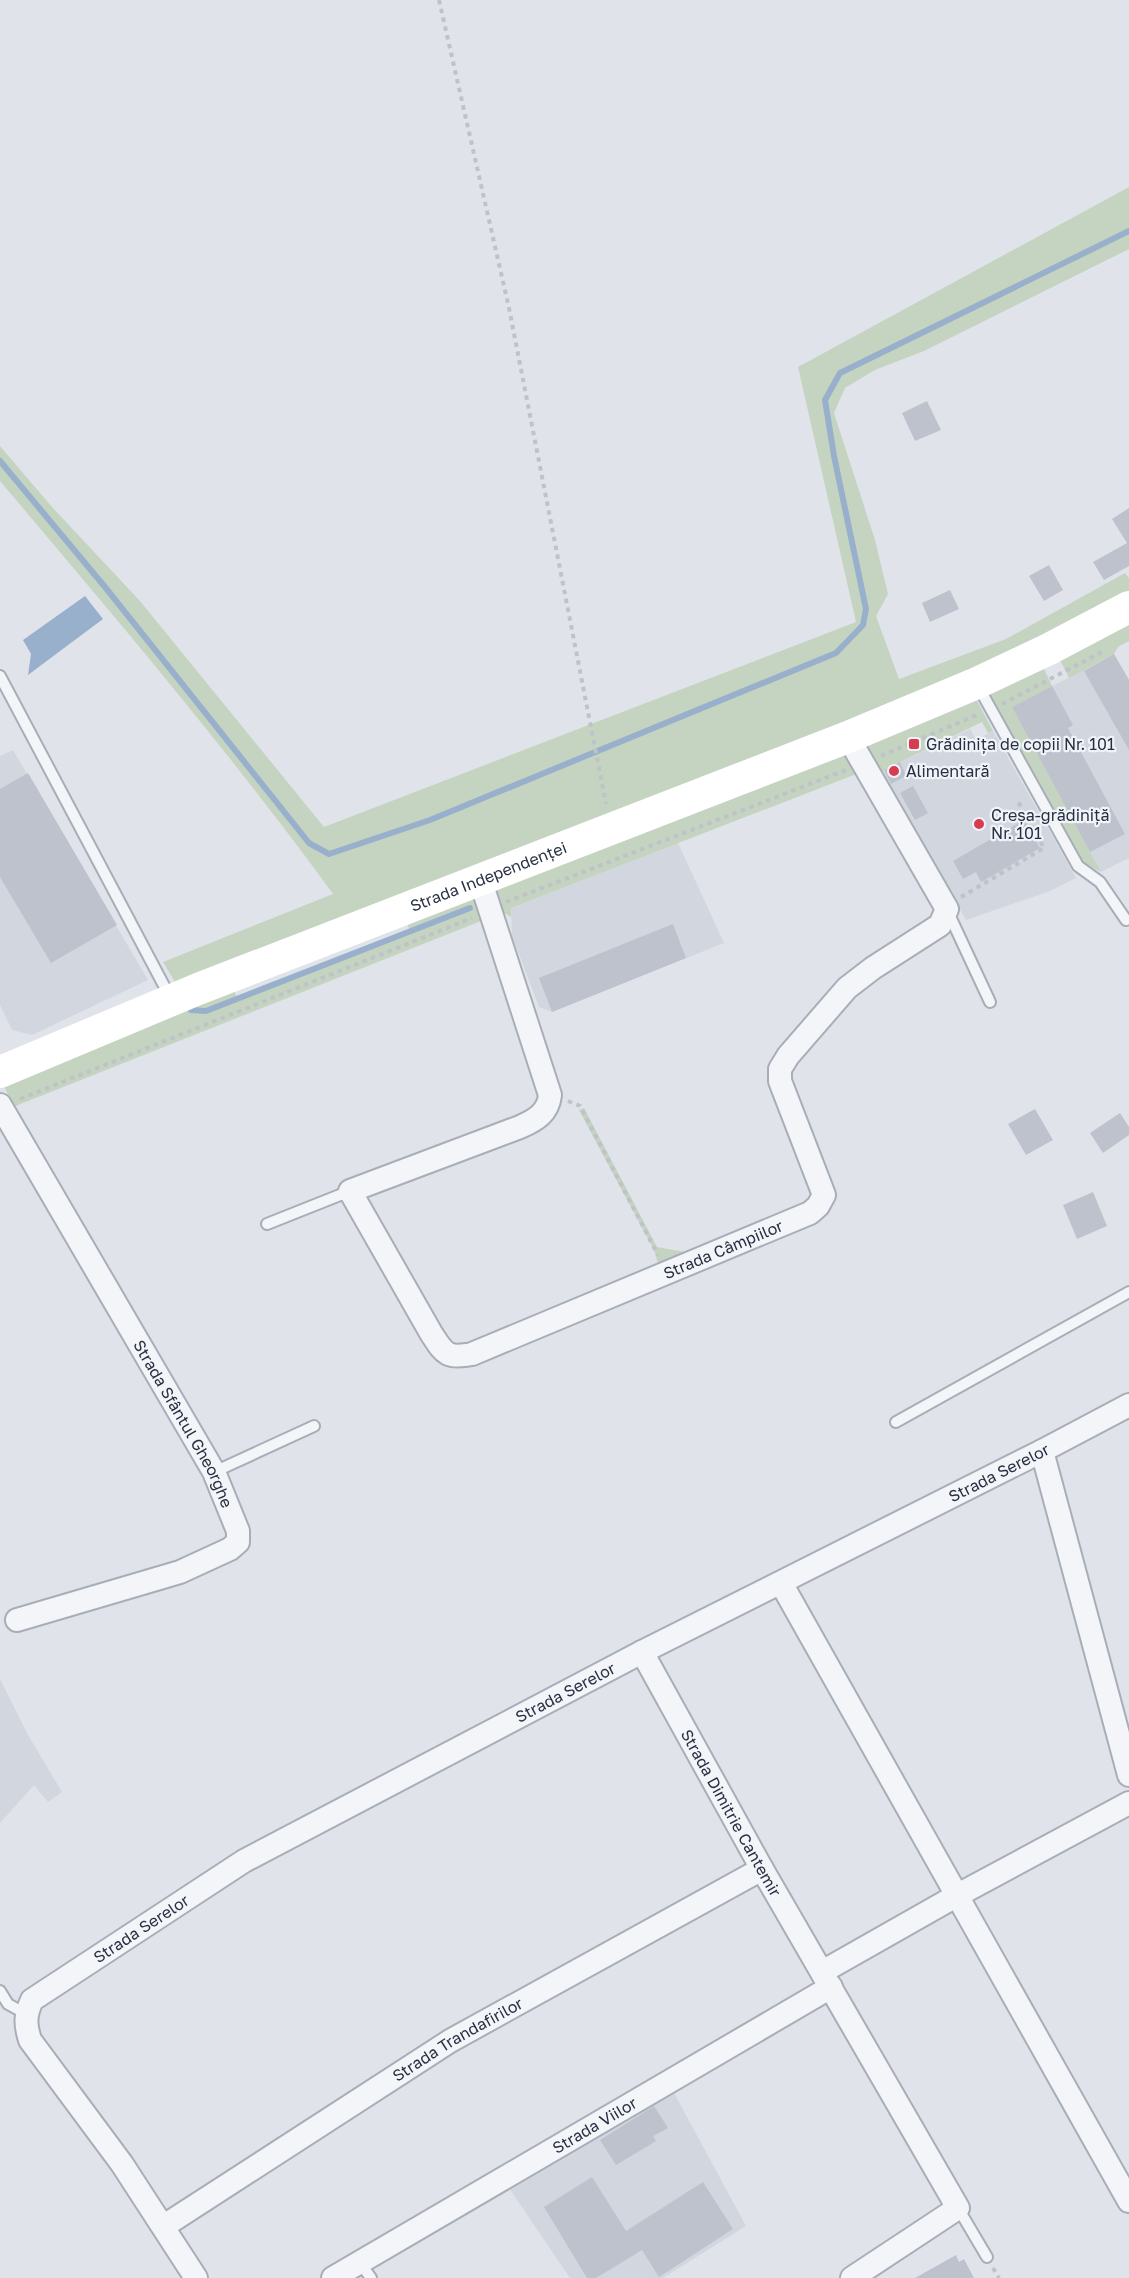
<svg xmlns="http://www.w3.org/2000/svg" width="1129" height="2278" font-family="'Golos Text',sans-serif">
<style>
.built{fill:#d2d6df}
.green{fill:#c5d4c0}
.water{fill:#99b0cc}
.lines{fill:none;stroke-linecap:round;stroke-linejoin:round}
.stream{stroke:#99b0cc;stroke-width:6}
.building{fill:#bdc2cd}
.service-casing{stroke:#a8aeb8;stroke-width:14}
.minor-casing{stroke:#a8aeb8;stroke-width:26}
.path{stroke:#bec2c9;stroke-width:4;stroke-dasharray:4.5 4.5;stroke-linecap:butt}
.service{stroke:#f3f5f8;stroke-width:10}
.minor{stroke:#f3f5f8;stroke-width:22}
.secondary{stroke:#fff;stroke-width:32}
.poi-dot{fill:#d73d4f;stroke:#f0f3f7;stroke-width:2}
.labels{text-anchor:middle;stroke-width:4.5;stroke-linejoin:round;paint-order:stroke}
.poi-label{font-size:16px;fill:#273043;stroke:#f0f3f7;text-anchor:start}
.street-label{font-size:16px;fill:#273043;stroke:#f0f3f7}
</style>
<rect width="100%" height="100%" fill="#e0e4ea"/>
<g class="built">
<path d="M1114,654L1129,680V858L1101,872L1012,707Z"/>
<path d="M970,729L976,740L993,731L1076,878L1050,891L966,920L880,772Z"/>
<path d="M13,750L148,980L32,1035L12,1030L0,1005V756Z"/>
<path d="M678,843L724,943L552,1012L539,1007L512,936L511,908Z"/>
<path d="M0,1679L28,1735L62,1792L48,1802L34,1785L0,1823Z"/>
<path d="M673,2091L746,2226L663,2278H570L509,2188Z"/>
</g>
<g class="green">
<path d="M1129,187V249L924,351L875,370L845,388L834,413L875,540L888,594L876,616L899,679L1006,639L1125,573L1129,578V601L974,676L175,982L163,962L333,894C229,751 114,616 0,481V446L52,507L140,601L324,827L856,622L798,367Z"/>
<path d="M1129,619V641L1118,647L1114,654L1069,678L1058,656Z"/>
<path d="M1041,662L1052,686L1012,707L1101,872L1083,863L985,690Z"/>
<path d="M974,695L993,731L988,733L982,722L880,772L863,743Z"/>
<path d="M844,750L859,773L511,908V917L501,911L492,884Z"/>
<path d="M472,892L481,921L13,1107L2,1081L231,983L238,1000L411,934L405,917Z"/>
<path d="M584,1108L657,1247L691,1253L659,1267L654,1250L579,1110Z"/>
</g>
<path class="water" d="M85,596L103,619L28,675L31,654L23,640Z"/>
<g class="lines">
<g class="stream">
<path d="M0,461L105,587L309,843L329,854L430,820L836,653L863,625L866,609L834,456L825,400L840,373L1129,231"/>
<path d="M191,1010L206,1011L470,908"/>
</g>
</g>
<g class="building">
<path d="M927,401L941,430L915,441L902,413Z"/>
<path d="M1129,508V566L1104,580L1093,562L1127,543L1112,519Z"/>
<path d="M1049,565L1063,590L1044,601L1029,576Z"/>
<path d="M950,590L959,609L930,622L922,603Z"/>
<path d="M1114,654L1129,680V750L1084,671Z"/>
<path d="M1052,686L1073,725L1068,728L1125,834L1090,852L1012,707Z"/>
<path d="M900,762L906,776L891,784L884,770Z"/>
<path d="M28,773L117,925L51,963L0,877V789Z"/>
<path d="M913,786L928,813L915,820L900,793Z"/>
<path d="M1024,820L1040,848L981,882L976,872L963,879L953,861Z"/>
<path d="M673,924L686,958L552,1012L539,978Z"/>
<path d="M1035,1109L1053,1140L1026,1155L1008,1124Z"/>
<path d="M1120,1113L1129,1127V1135L1103,1153L1090,1133Z"/>
<path d="M1093,1192L1107,1226L1077,1239L1063,1205Z"/>
<path d="M654,2106L668,2128L653,2136L656,2141L616,2165L600,2140Z"/>
<path d="M592,2177L626,2231L703,2182L733,2229L659,2277L642,2250L596,2278H587L544,2207Z"/>
<path d="M956,2255L959,2262L964,2259L974,2278H915Z"/>
</g>
<g class="lines">
<defs>
<g id="service">
<path d="M0,676L170,997"/>
<path d="M978,686L1078,866L1100,882L1126,920"/>
<path d="M948,912L990,1002"/>
<path d="M267,1224L350,1191"/>
<path d="M896,1422L1129,1292"/>
<path d="M214,1472L314,1426"/>
<path d="M0,1991L8,2004L26,2014"/>
<path d="M958,2208L987,2257"/>
<path d="M360,2263L371,2278"/>
</g>
<g id="minor">
<path id="s1" d="M480,879L550,1095C548,1113 536,1120 520,1127L350,1191L431,1333C444,1353 446,1359 472,1354L810,1213L818,1206L824,1195L780,1081V1069L788,1056L847,988L873,968L940,925L947,909L848,737"/>
<path id="s2" d="M0,1105L214,1472L238,1531V1542L230,1549L180,1572L17,1620"/>
<path d="M1042,1451L1129,1775"/>
<path d="M781,1583L1129,2201"/>
<path id="s3" d="M642,1652L762,1869L958,2208L852,2278"/>
<path d="M822,1972L956,1896L1129,1803"/>
<path id="s4" d="M164,2226L450,2041L762,1869"/>
<path id="s5" d="M196,2278L122,2164L30,2040C25,2024 25,2015 32,2000L244,1861L642,1652L1042,1451L1129,1405"/>
<path id="s6" d="M333,2278L831,1987"/>
</g>
</defs>
<use href="#service" class="service-casing"/>
<use href="#minor" class="minor-casing"/>
<g class="path">
<path d="M439,0L509,308L606,804"/>
<path d="M1002,704L1102,652"/>
<path d="M881,756L979,714"/>
<path d="M961,897L1044,848L1017,800"/>
<path d="M506,902L846,770"/>
<path d="M20,1099L472,918"/>
<path d="M568,1101L580,1106L658,1255"/>
<path d="M993,2268L999,2278"/>
</g>
<use href="#service" class="service"/>
<use href="#minor" class="minor"/>
<path class="secondary" id="s7" d="M0,1072L198,989L848,737L977,683L1049,649L1129,607"/>
</g>
<g class="poi-dot">
<rect x="908" y="738" width="12" height="12" rx="3"/>
<circle cx="894" cy="771" r="6"/>
<circle cx="979" cy="824" r="6"/>
</g>
<g class="labels">
<g class="poi-label">
<text x="926" y="750">Grădinița de copii Nr. 101</text>
<text x="906" y="777">Alimentară</text>
<text x="991" y="821">Creșa-grădiniță<tspan x="991" dy="18">Nr. 101</tspan></text>
</g>
<g class="street-label">
<text dy="6" stroke="none"><textPath href="#s7" startOffset="526">Strada Independenței</textPath></text>
<text dy="6" stroke="none"><textPath href="#s1" startOffset="942">Strada Câmpiilor</textPath></text>
<text dy="6" stroke="none"><textPath href="#s2" startOffset="368">Strada Sfântul Gheorghe</textPath></text>
<text dy="6" stroke="none"><textPath href="#s5" startOffset="1434">Strada Serelor</textPath></text>
<text dy="6" stroke="none"><textPath href="#s5" startOffset="948">Strada Serelor</textPath></text>
<text dy="6" stroke="none"><textPath href="#s3" startOffset="184">Strada Dimitrie Cantemir</textPath></text>
<text dy="6" stroke="none"><textPath href="#s5" startOffset="462">Strada Serelor</textPath></text>
<text dy="6" stroke="none"><textPath href="#s4" startOffset="348">Strada Trandafirilor</textPath></text>
<text dy="6" stroke="none"><textPath href="#s6" startOffset="303">Strada Viilor</textPath></text>
</g>
</g>
</svg>
